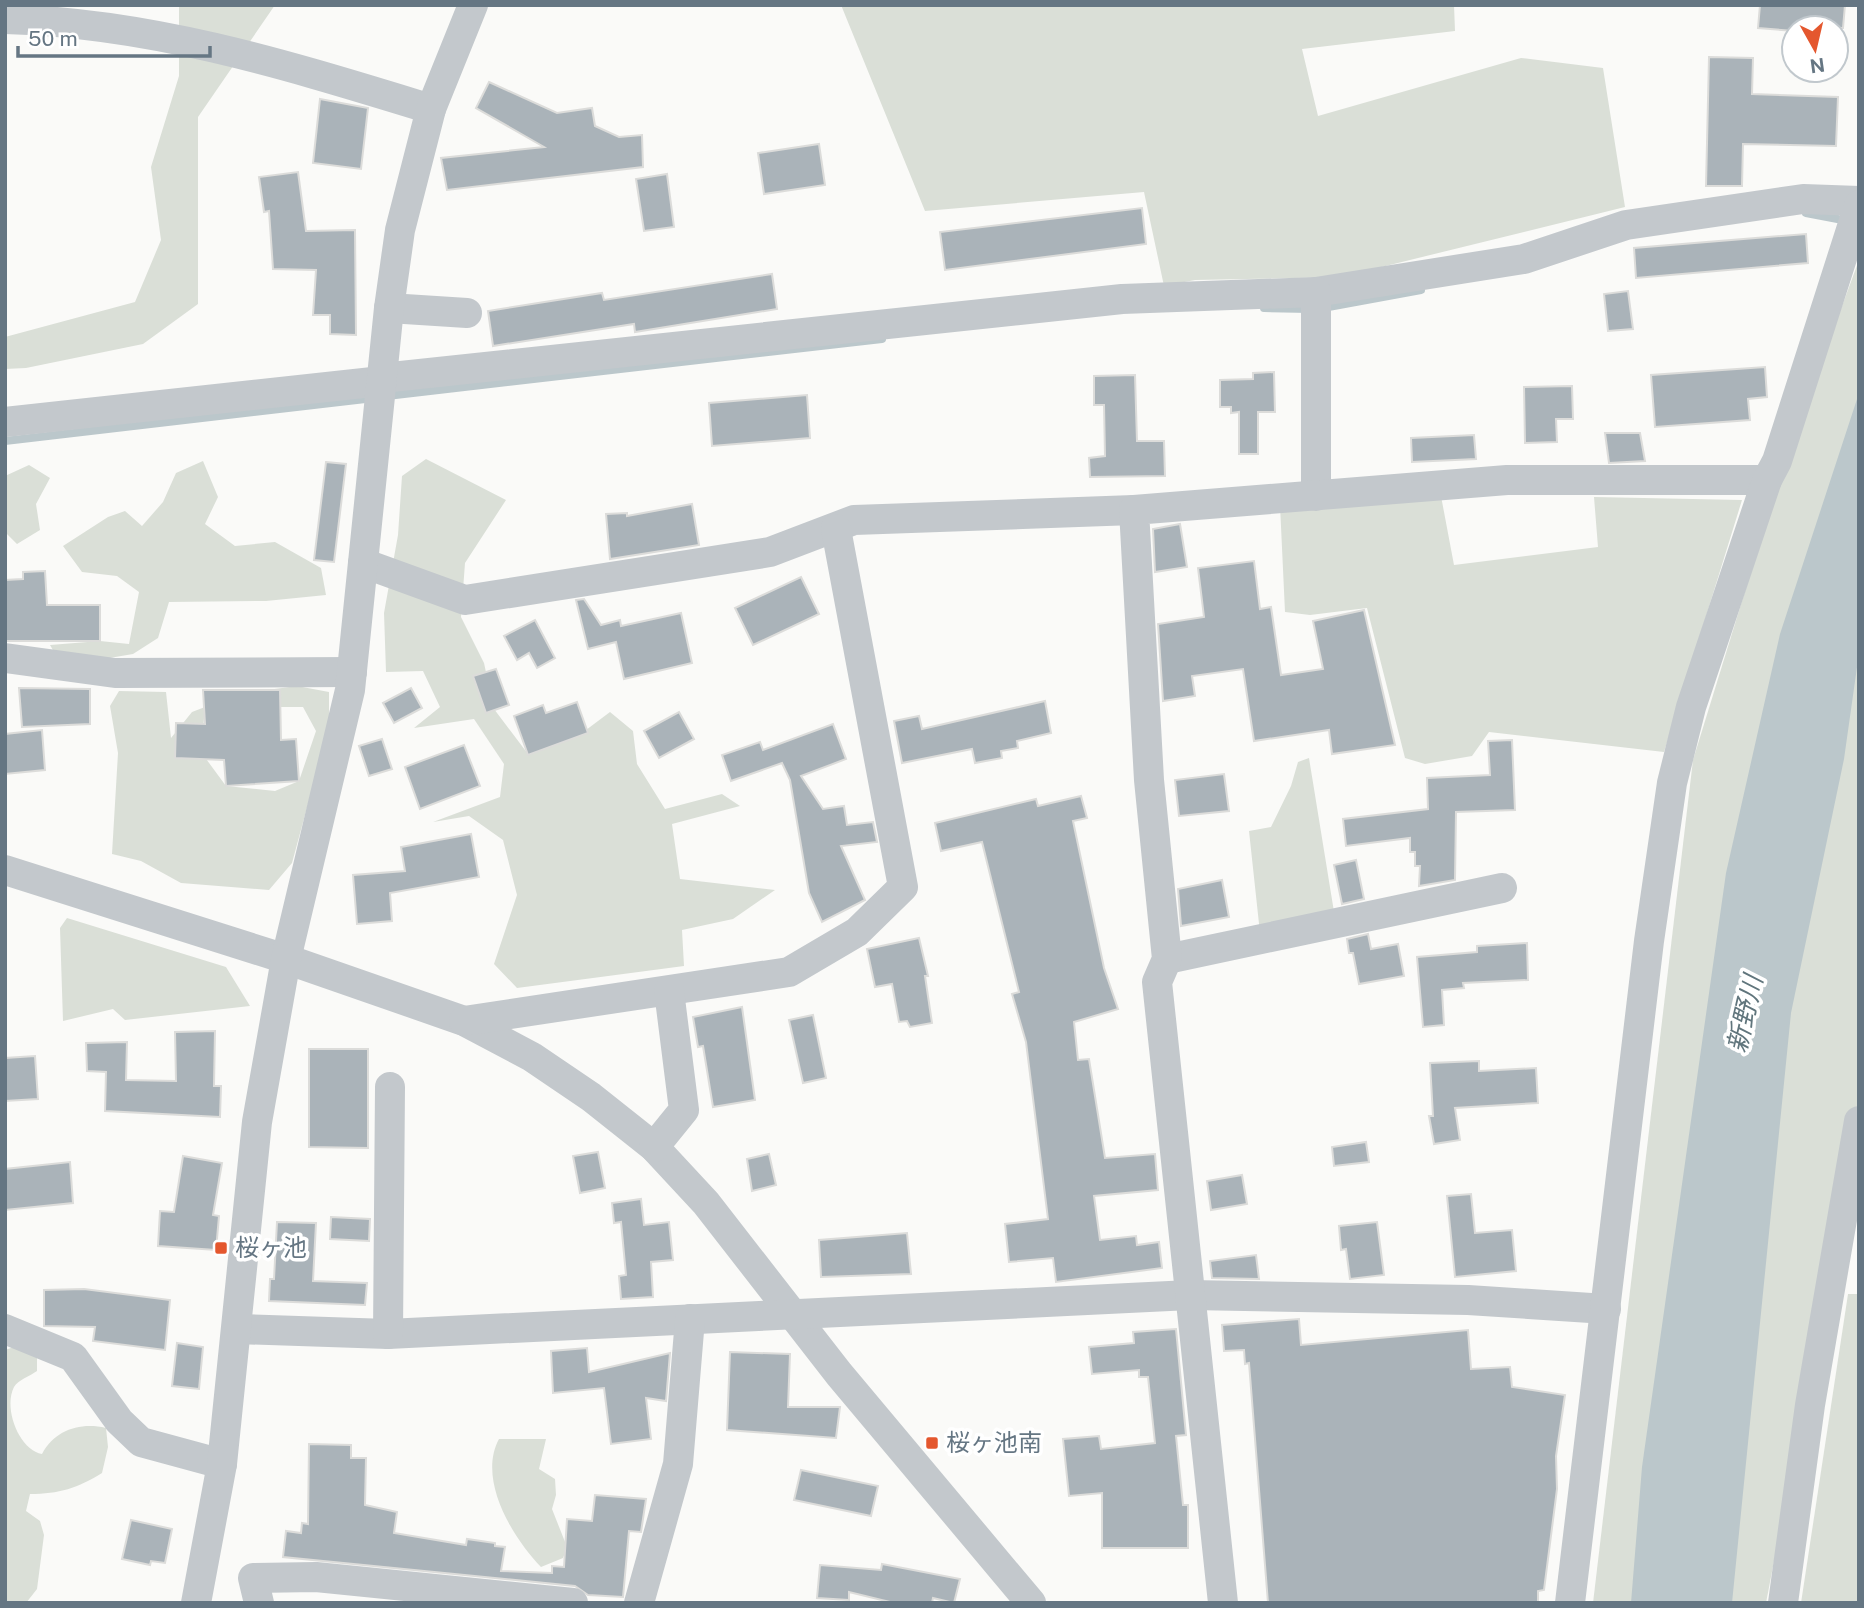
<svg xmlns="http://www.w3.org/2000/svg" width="1864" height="1608" font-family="'Public Sans','Noto Sans JP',sans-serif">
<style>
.green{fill:#dadfd7}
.water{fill:#bbc7cb}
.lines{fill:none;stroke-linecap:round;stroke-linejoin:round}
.stream{stroke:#bbc7cb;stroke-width:8}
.building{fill:#aab3b9;stroke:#dcdcda;stroke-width:2}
.minor{stroke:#c3c8cc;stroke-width:30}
.poi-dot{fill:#e4572e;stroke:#fff;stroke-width:2.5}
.labels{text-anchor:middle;stroke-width:7;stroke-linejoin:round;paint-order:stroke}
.poi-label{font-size:24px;fill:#657683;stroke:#fff;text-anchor:start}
.water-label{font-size:26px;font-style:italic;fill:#60757c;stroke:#fff}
</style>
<rect width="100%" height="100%" fill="#fafaf8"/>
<g class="green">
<path d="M179,5H275L198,117V304L143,344L26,368L5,369V337L135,302L161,240L151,167L179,76Z"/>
<path d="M841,5H1454L1455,31L1302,49L1318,116L1521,58L1603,68L1625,207L1341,277L1195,280L1164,286L1144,192L925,211Z"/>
<path d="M1859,260V1116L1766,1603H1593L1693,760L1787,455Z"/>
<path d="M426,459L506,500L465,563L461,617L484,663L494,709L528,754L586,730L610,712L633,731L637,764L665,809L722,794L740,806L672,824L680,879L775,890L733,919L682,930L684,966L517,988L494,964L517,895L503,840L469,816L433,822L500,797L504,764L474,719L414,728L440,707L423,671L386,672L384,613L398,535L402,476Z"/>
<path d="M203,461L218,497L205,524L235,546L275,542L321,568L326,595L266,601L169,602L158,638L133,654L62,666L50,645L100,641L129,644L139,592L117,576L82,572L63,546L108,517L125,511L142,526L163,502L176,473Z"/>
<path d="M29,465L50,478L36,504L40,530L17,544L5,532V476Z"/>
<path d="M1441,496L1454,565L1598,547L1594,497L1742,500L1664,752L1489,732L1472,756L1425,764L1405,758L1367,608L1310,615L1285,612L1280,505Z"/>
<path d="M297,686L329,692V726L292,863L269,890L181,883L141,861L112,854L118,753L110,706L119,691L166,692L171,738L192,712L205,707L201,752L226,786L275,791L299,781L316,731L303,707H271L267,690Z"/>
<path d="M1309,758L1335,918L1260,933L1249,831L1271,827L1291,786L1298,762Z"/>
<path d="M67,918L226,967L250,1006L125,1020L113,1009L63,1021L60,928Z"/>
<path d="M1848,1294H1859V1603H1801Z"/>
<path d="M17,1346L37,1351V1371C30,1376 18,1380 14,1387C3,1408 19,1450 42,1454C55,1430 80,1422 106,1428L108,1447L102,1473C78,1488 59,1494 30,1494L26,1511L40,1521L44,1535L37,1589L26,1603L5,1601V1350Z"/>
<path d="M499,1439H546L539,1469L555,1479L556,1495L552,1509L567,1547L563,1558L541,1567C513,1538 477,1480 499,1439Z"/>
</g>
<path class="water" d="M1859,393V653L1844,759L1791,1013L1732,1603H1631L1642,1467L1726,873L1780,634Z"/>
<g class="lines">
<g class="stream">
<path d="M1806,213L1848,221"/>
<path d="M1264,308L1310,309"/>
<path d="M1323,308L1421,290"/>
<path d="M387,396L882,339"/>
<path d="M5,441L374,398"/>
</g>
</g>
<g class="building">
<path d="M1760,5H1845L1843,28H1794V31L1758,28Z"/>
<path d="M1709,57L1753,58L1752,94L1838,97L1836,146L1743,144L1742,186H1706Z"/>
<path d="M489,82L557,113L592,108L595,126L619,137L642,135L643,167L447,190L441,158L544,147L476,108Z"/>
<path d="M320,99L368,108L361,169L313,163Z"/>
<path d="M819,144L825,185L764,194L758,153Z"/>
<path d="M298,172L306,231L355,230L356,335L330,334V315H313L316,270L273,269L269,211L264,212L259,177Z"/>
<path d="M667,174L674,227L644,231L636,179Z"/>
<path d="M1142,208L1146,244L945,270L940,232Z"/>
<path d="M1806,234L1808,263L1636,278L1634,248Z"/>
<path d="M772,274L777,309L635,332L634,324L493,346L488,311L602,293L604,300Z"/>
<path d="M1628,291L1633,329L1608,331L1604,294Z"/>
<path d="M1765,367L1767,397L1748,399L1750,420L1655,427L1651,375Z"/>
<path d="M1274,372L1275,412H1258V454H1239V412L1231,413V407H1220V380L1253,379V373Z"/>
<path d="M1135,375L1137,441H1164L1165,476L1090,477L1089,458L1105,456L1104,405H1094V376Z"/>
<path d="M1572,386L1573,419H1556L1557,442L1525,443L1524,387Z"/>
<path d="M807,395L810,438L712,446L709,403Z"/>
<path d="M1605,433H1640L1645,461L1609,463Z"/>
<path d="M1474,435L1476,459L1412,462L1411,438Z"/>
<path d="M326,462L346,464L334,562L314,560Z"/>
<path d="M692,504L699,545L610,559L606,514L627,513V516Z"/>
<path d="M1180,524L1187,567L1155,572L1153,529Z"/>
<path d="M1254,561L1260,609L1271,607L1281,675L1323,669L1313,621L1364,610L1395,745L1332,754L1329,730L1254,741L1243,669L1192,676L1195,696L1163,701L1158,624L1204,617L1198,568Z"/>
<path d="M45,571L47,605H100V641H5V580L23,579V572Z"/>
<path d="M801,577L819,614L753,645L735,608Z"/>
<path d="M584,599L601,625L620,620L621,626L681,613L692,663L624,679L616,642L588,649L576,600Z"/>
<path d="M535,620L555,658L537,668L529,653L517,660L504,636Z"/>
<path d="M496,669L509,705L486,713L473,676Z"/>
<path d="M19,688L90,689V724L22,727Z"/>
<path d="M411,688L422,708L394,723L383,703Z"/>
<path d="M203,690H280L281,740L296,739L299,781L226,786L224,760L175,758L176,723L205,724Z"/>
<path d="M1045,701L1051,733L1017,741L1018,748L1001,751L1002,758L975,763L972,749L902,763L894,721L919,716L922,729Z"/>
<path d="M577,702L588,733L528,755L514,716L543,705L546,713Z"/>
<path d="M679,712L694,739L659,758L644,731Z"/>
<path d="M833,724L846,759L801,776L823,809L844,806L847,825L873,822L877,842L841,846L865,900L822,922L809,893L790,780L782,763L731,781L722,755L760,742L763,750Z"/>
<path d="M42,730L45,770L5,774V734Z"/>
<path d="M382,739L392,769L369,776L359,746Z"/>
<path d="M1512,740L1515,810L1456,812L1455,880L1419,886L1420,866H1415V852H1410V838L1346,846L1343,819L1428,809L1427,778L1490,775L1488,741Z"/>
<path d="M464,745L480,786L420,809L405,767Z"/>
<path d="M1224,774L1229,811L1179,816L1175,780Z"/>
<path d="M1081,796L1087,818L1073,821L1104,968L1118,1009L1074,1022L1078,1060L1089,1059L1105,1158L1155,1154L1158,1190L1094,1196L1100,1240L1136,1236L1137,1245L1159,1242L1162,1268L1056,1282L1053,1258L1009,1262L1005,1224L1048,1219L1026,1042L1012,994L1019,992L982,842L941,851L935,823L1036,799L1038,806Z"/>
<path d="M471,834L479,877L390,893L392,921L357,924L353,875L405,871L401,847Z"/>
<path d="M1356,860L1364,899L1342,904L1334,865Z"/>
<path d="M1222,880L1229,917L1181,926L1178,889Z"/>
<path d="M1368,934L1371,949L1398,944L1404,976L1359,984L1353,953H1349L1347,939Z"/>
<path d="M919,938L928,976H925L932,1023L910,1027L907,1021L899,1022L892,984L875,987L867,949Z"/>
<path d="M1527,943L1528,980L1463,983L1464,988L1442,990L1444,1025L1423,1027L1417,957L1477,952V946Z"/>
<path d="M742,1007L755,1100L713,1107L703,1046L698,1047L693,1017Z"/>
<path d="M813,1015L826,1078L803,1083L789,1020Z"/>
<path d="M215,1031L214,1086H221L220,1117L105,1111L106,1072L87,1071L86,1043L127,1042L126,1080L176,1081L175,1032Z"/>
<path d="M309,1049H368V1148L309,1147Z"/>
<path d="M35,1056L38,1099L5,1101V1058Z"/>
<path d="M1479,1061V1071L1536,1068L1538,1103L1455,1108L1460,1140L1434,1144L1429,1116H1433L1430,1063Z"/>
<path d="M1366,1142L1369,1162L1334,1166L1332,1147Z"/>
<path d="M598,1152L605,1188L580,1193L573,1156Z"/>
<path d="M769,1154L776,1185L752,1191L747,1159Z"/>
<path d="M183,1156L222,1163L213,1215L219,1216L216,1250L158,1246L160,1211L174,1212Z"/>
<path d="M70,1162L73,1203L5,1210V1169Z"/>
<path d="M1242,1175L1247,1204L1211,1210L1207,1181Z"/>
<path d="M1471,1194L1475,1233L1512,1230L1516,1271L1455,1277L1447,1196Z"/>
<path d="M641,1199L644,1225L669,1222L673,1260L651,1262L653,1297L621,1299L619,1276L626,1275L621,1222L614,1223L612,1203Z"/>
<path d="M331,1217L370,1219L369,1241L330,1239Z"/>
<path d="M277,1222L316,1223L313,1281L367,1283L365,1305L269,1301L270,1279H274Z"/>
<path d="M1377,1222L1384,1275L1350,1279L1346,1249L1341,1250L1339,1226Z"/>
<path d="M907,1233L911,1274L821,1277L819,1240Z"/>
<path d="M1256,1255L1259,1279L1212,1278L1210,1261Z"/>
<path d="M84,1289L170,1300L165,1350L93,1341L95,1327L44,1326V1290Z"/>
<path d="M1299,1319L1301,1345L1468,1330L1471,1369L1510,1367L1512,1387L1565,1395L1556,1456L1557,1489L1544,1590L1538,1591V1603H1268L1249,1363L1245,1364L1244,1350L1224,1351L1222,1325Z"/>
<path d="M1176,1329L1186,1435L1176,1436L1183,1505H1188V1548H1102V1493L1069,1496L1063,1439L1099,1436L1101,1449L1155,1443L1148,1377H1139V1370L1092,1374L1089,1347L1134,1343L1133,1332Z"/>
<path d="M177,1343L203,1347L199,1389L172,1386Z"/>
<path d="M587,1348L589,1372L670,1353L666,1401L646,1398L651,1439L611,1444L604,1388L553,1393L551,1351Z"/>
<path d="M730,1352L790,1354L788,1407H840L836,1438L727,1430Z"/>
<path d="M309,1444L351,1445V1458H366L365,1505L397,1512L394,1533L466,1545L467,1539L495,1543V1546L505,1547L501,1571L552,1573V1566L564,1567L567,1519L592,1521L595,1495L646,1499L641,1532L629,1531L623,1597L588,1595L575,1586L283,1557L286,1531L301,1533L302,1523L308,1524Z"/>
<path d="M801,1470L878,1486L871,1516L794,1500Z"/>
<path d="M131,1520L172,1529L165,1563L151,1561L150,1565L122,1559Z"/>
<path d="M882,1564L960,1579L954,1603L933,1598L932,1603H894L849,1592V1600L817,1598L820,1565L881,1570Z"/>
</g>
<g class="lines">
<g class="minor">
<path d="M5,19C154,23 290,66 431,109"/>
<path d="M1316,292L1524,259L1626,225L1803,199L1859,201"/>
<path d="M389,308L467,313"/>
<path d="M382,378L1122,299L1316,292V496"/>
<path d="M5,422L382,381"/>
<path d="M363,563L465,600L770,552L854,520L1134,510"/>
<path d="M5,658L115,673L352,672"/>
<path d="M5,870L286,959L464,1021L532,1057L591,1097L654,1147L706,1203L839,1374L1031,1603"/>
<path d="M1167,959L1502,888"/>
<path d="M464,1021L789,972L857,932L903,887L836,529"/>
<path d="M654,1147L684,1110L669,991"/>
<path d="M5,1329L73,1357L119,1421L141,1442L222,1464"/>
<path d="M237,1329L388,1334L1190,1295L1468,1300L1606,1309"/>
<path d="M388,1334L390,1087"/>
<path d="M196,1603L222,1464L257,1122L286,959L350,690L389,308L400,230L431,109L473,5"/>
<path d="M259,1603L253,1578L316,1577L573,1603"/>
<path d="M639,1603L678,1464L690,1319"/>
<path d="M1223,1603L1157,982L1167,959L1149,780L1134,510L1507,480H1767"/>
<path d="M1570,1603L1649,941L1672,783L1691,707L1767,480L1777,461L1859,205"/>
<path d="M1783,1603L1810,1405L1859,1121"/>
</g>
</g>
<g class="poi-dot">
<rect x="214" y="1241" width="14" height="14" rx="3.5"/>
<rect x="925" y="1436" width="14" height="14" rx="3.5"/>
</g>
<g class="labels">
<g class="poi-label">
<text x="235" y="1256">桜ヶ池</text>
<text x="946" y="1451">桜ヶ池南</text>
</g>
<g class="water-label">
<text transform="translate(1745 1014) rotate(-77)" y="9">新野川</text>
</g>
</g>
<rect width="1864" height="1608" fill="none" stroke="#657683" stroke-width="14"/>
<g transform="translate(1815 49) rotate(172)"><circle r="33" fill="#ffffff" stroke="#c1c8cd" stroke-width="2"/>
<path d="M0-5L12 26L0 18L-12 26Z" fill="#e4572e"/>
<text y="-10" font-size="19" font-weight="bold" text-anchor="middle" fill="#657683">N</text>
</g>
<path d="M18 46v10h192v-10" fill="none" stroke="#657683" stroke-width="3.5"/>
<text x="28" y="46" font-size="21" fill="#657683" stroke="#ffffff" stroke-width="5" paint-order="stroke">50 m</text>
</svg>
